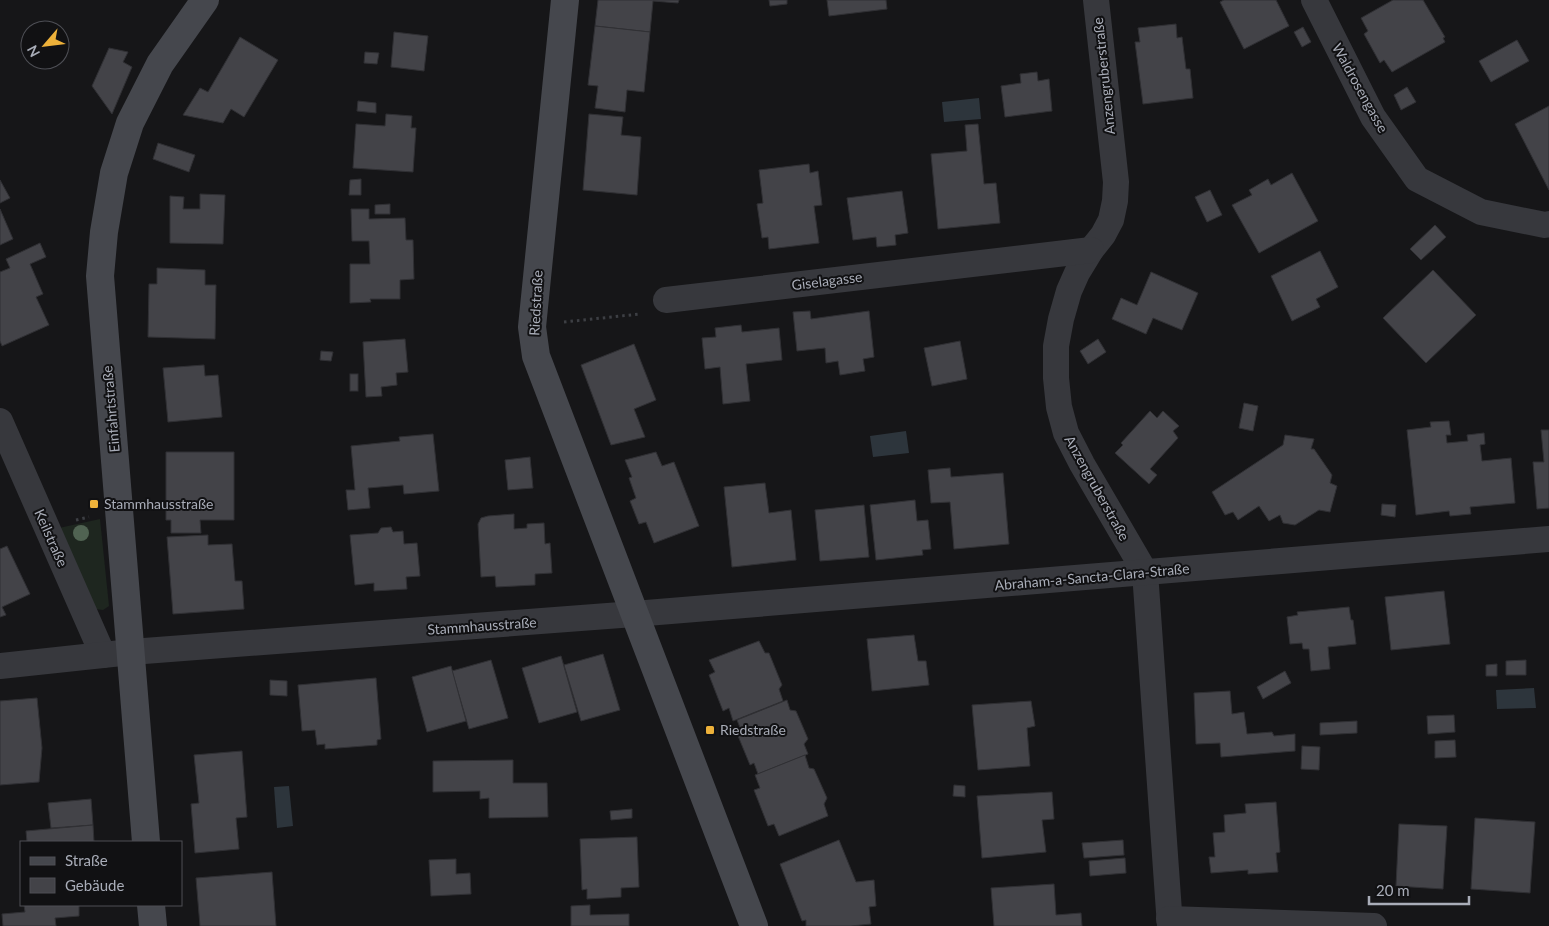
<svg xmlns="http://www.w3.org/2000/svg" width="1549" height="926" font-family="Lato,sans-serif">
<style>
.green{fill:#1e261f}
.water{fill:#2d353c}
.building{fill:#434348;stroke:#303034}
.lines{fill:none;stroke-linecap:round;stroke-linejoin:round}
.path{stroke:#3d3f44;stroke-width:3;stroke-dasharray:2.5 4;stroke-linecap:butt}
.street{stroke:#37383d;stroke-width:26}
.secondary{stroke:#45474d;stroke-width:28}
.tree{fill:#506352}
.poi-dot{fill:#edb13a;stroke:#111113;stroke-width:2}
.labels{text-anchor:middle;stroke-width:4;stroke-linejoin:round;paint-order:stroke}
.street-label{font-size:14px;fill:#a9adb8;stroke:#111113}
.poi-label{font-size:14px;fill:#a9adb8;stroke:#111113;text-anchor:start}
</style>
<rect width="100%" height="100%" fill="#161618"/>
<path class="green" d="M100,519L109,606L103,610L95,609L59,528Z"/>
<g class="water">
<path d="M979,98L981,119L944,122L942,102Z"/>
<path d="M906,431L909,453L873,457L870,436Z"/>
<path d="M1534,688L1536,708L1497,709L1496,690Z"/>
<path d="M289,786L293,826L277,828L274,787Z"/>
</g>
<g class="building">
<path d="M598,0H679L678,3L653,1L650,32L595,26Z"/>
<path d="M769,0H787V4L770,6Z"/>
<path d="M827,0H886L887,9L829,16Z"/>
<path d="M1224,0H1276L1289,26L1244,49L1220,2Z"/>
<path d="M1393,0H1423L1445,37L1443,38L1445,42L1392,72L1384,60L1380,63L1364,34L1368,31L1361,18Z"/>
<path d="M1176,24L1177,38L1182,37L1186,69H1190L1193,98L1143,104L1135,42H1140L1138,28Z"/>
<path d="M595,26L650,32L644,92L627,90L625,112L595,108L598,86L588,85Z"/>
<path d="M1303,27L1311,42L1302,47L1294,32Z"/>
<path d="M394,32L428,36L424,71L391,67Z"/>
<path d="M240,37L278,60L244,117L231,109L223,123L183,115L200,88L208,92Z"/>
<path d="M1517,40L1529,61L1491,82L1479,61Z"/>
<path d="M109,48L128,52L123,62L132,67L112,114L92,86Z"/>
<path d="M365,52L379,53L377,64L364,63Z"/>
<path d="M1037,72L1038,81L1049,79L1052,111L1005,117L1001,86L1021,83L1020,74Z"/>
<path d="M1407,87L1416,102L1401,110L1394,95Z"/>
<path d="M358,101L376,103V113L357,111Z"/>
<path d="M1549,106V190L1515,124Z"/>
<path d="M386,114L412,116L411,128H416L413,172L353,168L356,124L385,126Z"/>
<path d="M589,114L623,117L621,135L641,137L637,195L583,190Z"/>
<path d="M978,124L984,184L996,183L1000,223L938,229L931,154L967,151L965,125Z"/>
<path d="M158,143L195,155L189,172L153,159Z"/>
<path d="M809,164L810,173L818,171L822,205L814,206L819,243L769,249L768,237L762,238L757,204L763,203L759,170Z"/>
<path d="M1292,173L1318,221L1259,253L1232,205L1252,195L1249,190L1268,179L1271,185Z"/>
<path d="M361,179V195H349L350,180Z"/>
<path d="M0,180L10,198L0,203Z"/>
<path d="M1210,190L1222,215L1207,222L1195,197Z"/>
<path d="M902,191L908,233L895,235L896,245L877,247L876,237L853,240L847,198Z"/>
<path d="M200,194L225,195L223,244L170,243V196L184,197L183,209H200Z"/>
<path d="M390,204V214H375V205Z"/>
<path d="M0,209L13,239L0,245Z"/>
<path d="M351,209H369V219L405,218L406,240H413L414,279L400,280V299H370L371,302L350,303V264H370L369,241H352Z"/>
<path d="M1435,225L1446,237L1421,260L1410,249Z"/>
<path d="M40,243L46,257L30,264L43,294L36,297L49,325L2,346L0,341V272L10,268L6,259Z"/>
<path d="M1320,251L1338,287L1316,299L1320,307L1292,321L1271,276Z"/>
<path d="M157,268L205,270V285H216L215,339L148,337L149,284H157Z"/>
<path d="M1433,270L1476,315L1426,363L1383,318Z"/>
<path d="M1151,272L1198,293L1182,330L1153,318L1146,334L1112,319L1121,298L1137,305Z"/>
<path d="M810,311L811,319L869,311L874,357L863,359L865,371L840,375L838,361L826,363L825,348L797,351L793,312Z"/>
<path d="M741,325L742,332L779,328L782,360L746,364L750,401L723,404L720,367L705,369L702,338L716,337L715,328Z"/>
<path d="M405,339L408,372L396,373L397,385L381,387L382,396L366,397L363,342Z"/>
<path d="M1098,339L1106,352L1088,364L1080,351Z"/>
<path d="M960,341L967,379L932,386L924,348Z"/>
<path d="M634,344L656,400L634,409L645,437L611,445L581,365Z"/>
<path d="M321,351L333,352L331,361L320,360Z"/>
<path d="M204,365L205,376L218,375L222,417L168,422L163,368Z"/>
<rect x="350" y="374" width="8" height="17"/>
<path d="M1244,403L1258,406L1253,431L1239,428Z"/>
<path d="M1150,411L1157,418L1163,411L1179,426L1173,431L1178,438L1150,469L1157,475L1149,484L1115,453L1123,445L1121,443Z"/>
<path d="M1449,421L1451,435H1446L1447,443L1468,441L1467,435L1484,433L1485,444L1480,445L1482,461L1511,458L1515,503L1470,507L1471,514L1450,516L1449,511L1416,515L1407,430L1431,427L1430,422Z"/>
<path d="M1541,430H1549V508L1537,509L1533,462H1544Z"/>
<path d="M433,434L439,491L404,494L403,485L368,488L370,508L348,510L346,490H355L351,446L400,441L399,437Z"/>
<path d="M1285,435L1314,439L1311,449H1314L1332,475L1330,483L1337,486L1330,512L1319,510L1295,525L1283,523L1280,515L1269,521L1259,506L1238,520L1233,512L1225,515L1212,492L1283,445Z"/>
<path d="M166,452H234V520H200L201,533H171V520H166Z"/>
<path d="M656,452L662,466L674,462L699,526L654,543L646,522L639,524L630,501L636,498L629,478L632,477L625,460Z"/>
<path d="M530,457L533,488L508,490L505,460Z"/>
<path d="M950,468L951,477L1003,473L1009,544L954,549L950,502L931,503L928,470Z"/>
<path d="M765,483L769,513L791,510L796,560L732,567L724,487Z"/>
<path d="M915,500L917,521L928,520L931,549L922,550L923,555L876,560L870,505Z"/>
<path d="M1382,504L1396,505L1395,517L1381,515Z"/>
<path d="M864,505L869,557L820,561L815,510Z"/>
<path d="M514,514V529L527,528V524L544,523L545,544L550,543L552,573L535,574V585L496,587L495,576L481,577L478,524L481,518L488,516Z"/>
<path d="M391,527L393,532L403,531L404,544L417,543L420,576L406,577L407,589L374,591V583L355,585L350,535L378,533L381,528Z"/>
<path d="M208,535V545L232,544L235,581H242L244,609L173,614L167,537Z"/>
<path d="M7,546L30,594L2,607L6,615L0,617V549Z"/>
<path d="M1444,591L1450,644L1391,650L1385,597Z"/>
<path d="M1349,607L1351,620H1353L1356,644L1328,647L1330,669L1311,671L1309,649H1303L1302,643L1290,644L1287,617L1298,615L1297,612Z"/>
<path d="M914,635L918,661H926L929,685L872,691L867,639Z"/>
<path d="M759,641L765,653H769L782,685L779,689L783,701L733,721L729,708L723,711L709,675L715,672L709,660Z"/>
<path d="M603,654L620,710L581,721L564,665Z"/>
<path d="M561,656L577,712L539,723L522,668Z"/>
<path d="M491,660L508,718L469,729L452,671Z"/>
<path d="M1526,660V675H1506V661Z"/>
<path d="M1497,664V676H1486V665Z"/>
<path d="M451,666L466,721L427,732L412,677Z"/>
<path d="M1285,671L1291,683L1263,699L1257,687Z"/>
<path d="M376,678L381,739L377,740V745L325,749V744L317,745L315,730L302,731L298,685Z"/>
<path d="M270,680L287,681V696L270,695Z"/>
<path d="M1230,691L1232,714L1244,712L1247,734L1272,732L1274,736L1295,734V751L1221,757L1220,743L1196,744L1194,693Z"/>
<path d="M37,698L42,748L39,782L0,785V701Z"/>
<path d="M787,700L790,710L796,711L808,739L804,744L808,754L758,774L754,763L750,765L736,731L741,730L737,720Z"/>
<path d="M1031,701L1035,726L1027,728L1030,766L978,770L972,705Z"/>
<path d="M1454,715L1455,732L1428,734L1427,716Z"/>
<path d="M1357,721V733L1320,735V723Z"/>
<path d="M1455,740L1456,757L1435,758V741Z"/>
<path d="M1302,746L1320,747L1319,770L1301,769Z"/>
<path d="M242,751L247,817L236,818L239,849L195,853L191,804L199,803L194,755Z"/>
<path d="M805,755L809,768L814,769L827,798L824,804L828,816L779,836L774,824L768,826L754,790L760,788L755,775Z"/>
<path d="M513,760V783H547L548,817L489,818V798L480,799V791L433,792V761Z"/>
<path d="M954,785L965,786V797L953,796Z"/>
<path d="M1052,792L1054,819L1042,820L1046,852L982,858L977,796Z"/>
<path d="M91,799L93,825L51,828L48,803Z"/>
<path d="M1276,802L1280,852L1276,853L1278,872L1248,874V870L1211,873L1209,857H1215L1213,833L1225,832L1224,815L1246,813L1245,804Z"/>
<path d="M632,809V818L611,820L610,811Z"/>
<path d="M1475,818L1535,822L1530,893L1471,889Z"/>
<path d="M1399,824L1447,826L1443,889L1396,886Z"/>
<path d="M93,825L94,842H27L26,831Z"/>
<path d="M637,837L639,887L621,888V897L587,899V889L582,890L580,839Z"/>
<path d="M839,840L856,882L874,880L876,906L869,907L871,924L851,926H806V920L802,921L780,864Z"/>
<path d="M1123,840L1124,855L1084,858L1082,843Z"/>
<path d="M1125,858L1126,873L1090,876L1089,861Z"/>
<path d="M456,859V874L470,873L471,894L431,896L429,860Z"/>
<path d="M272,872L276,926H200L196,878Z"/>
<path d="M1054,884L1056,915L1081,913L1082,926H994L991,888Z"/>
<path d="M24,905H79V916L55,918L56,926H3L2,914L25,912Z"/>
<path d="M590,905V915L629,914V926H571V906Z"/>
</g>
<g class="lines">
<g class="path">
<path d="M564,322L640,314"/>
<path d="M76,520L89,517"/>
</g>
<g class="street">
<path d="M1096,0L1116,182L1115,201L1111,220L1103,235L1091,250L1077,273L1069,291L1061,319L1056,346V378L1059,407L1066,433L1082,464L1145,572L1170,926"/>
<path d="M1314,0L1373,117L1417,179L1481,212L1545,225L1549,224"/>
<path d="M666,300L1091,250"/>
<path d="M0,421L103,655"/>
<path d="M0,666L131,652L634,614L1549,539"/>
<path d="M1169,919L1374,926"/>
</g>
<g class="secondary">
<path d="M565,0L532,327L536,356L754,926"/>
<path d="M146,842L100,276L104,232L114,173L130,123L160,64L205,0"/>
<path d="M151,905L153,926"/>
</g>
</g>
<circle class="tree" cx="81" cy="533" r="8"/>
<g class="poi-dot">
<rect x="89" y="499" width="10" height="10" rx="2.5"/>
<rect x="705" y="725" width="10" height="10" rx="2.5"/>
</g>
<g class="labels">
<g class="street-label">
<text transform="translate(1104 76) rotate(-96)" y="5">Anzengruberstraße</text>
<text transform="translate(1360 88) rotate(61)" y="5">Waldrosengasse</text>
<text transform="translate(827 281) rotate(-7)" y="5">Giselagasse</text>
<text transform="translate(536 303) rotate(-87)" y="5">Riedstraße</text>
<text transform="translate(111 409) rotate(-95)" y="5">Einfahrtstraße</text>
<text transform="translate(1097 488) rotate(61)" y="5">Anzengruberstraße</text>
<text transform="translate(51 538) rotate(66)" y="5">Keilstraße</text>
<text transform="translate(1092 577) rotate(-5)" y="5">Abraham-a-Sancta-Clara-Straße</text>
<text transform="translate(482 626) rotate(-4)" y="5">Stammhausstraße</text>
</g>
<g class="poi-label">
<text x="104" y="509">Stammhausstraße</text>
<text x="720" y="735">Riedstraße</text>
</g>
</g>
<rect x="20" y="841" width="162" height="65" fill="#111113" stroke="#4e4f55"/>
<rect x="30" y="857" width="25" height="8" fill="#45474d" stroke="#4e4f55"/>
<text x="65" y="866" font-size="15" fill="#a9adb8">Straße</text>
<rect x="30" y="878" width="25" height="15" fill="#434348" stroke="#4e4f55"/>
<text x="65" y="891" font-size="15" fill="#a9adb8">Gebäude</text>
<g transform="translate(45 45) rotate(242)"><circle r="24" fill="#111113" stroke="#4e4f55"/>
<path d="M0-4L9 19L0 12L-9 19Z" fill="#edb13a"/>
<text y="-8" font-size="14" font-weight="bold" text-anchor="middle" fill="#a9adb8">N</text>
</g>
<path d="M1369 896v8h100v-8" fill="none" stroke="#a9adb8" stroke-width="2.5"/>
<text x="1376" y="896" font-size="15" fill="#a9adb8" stroke="#111113" stroke-width="4" paint-order="stroke">20 m</text>
</svg>
